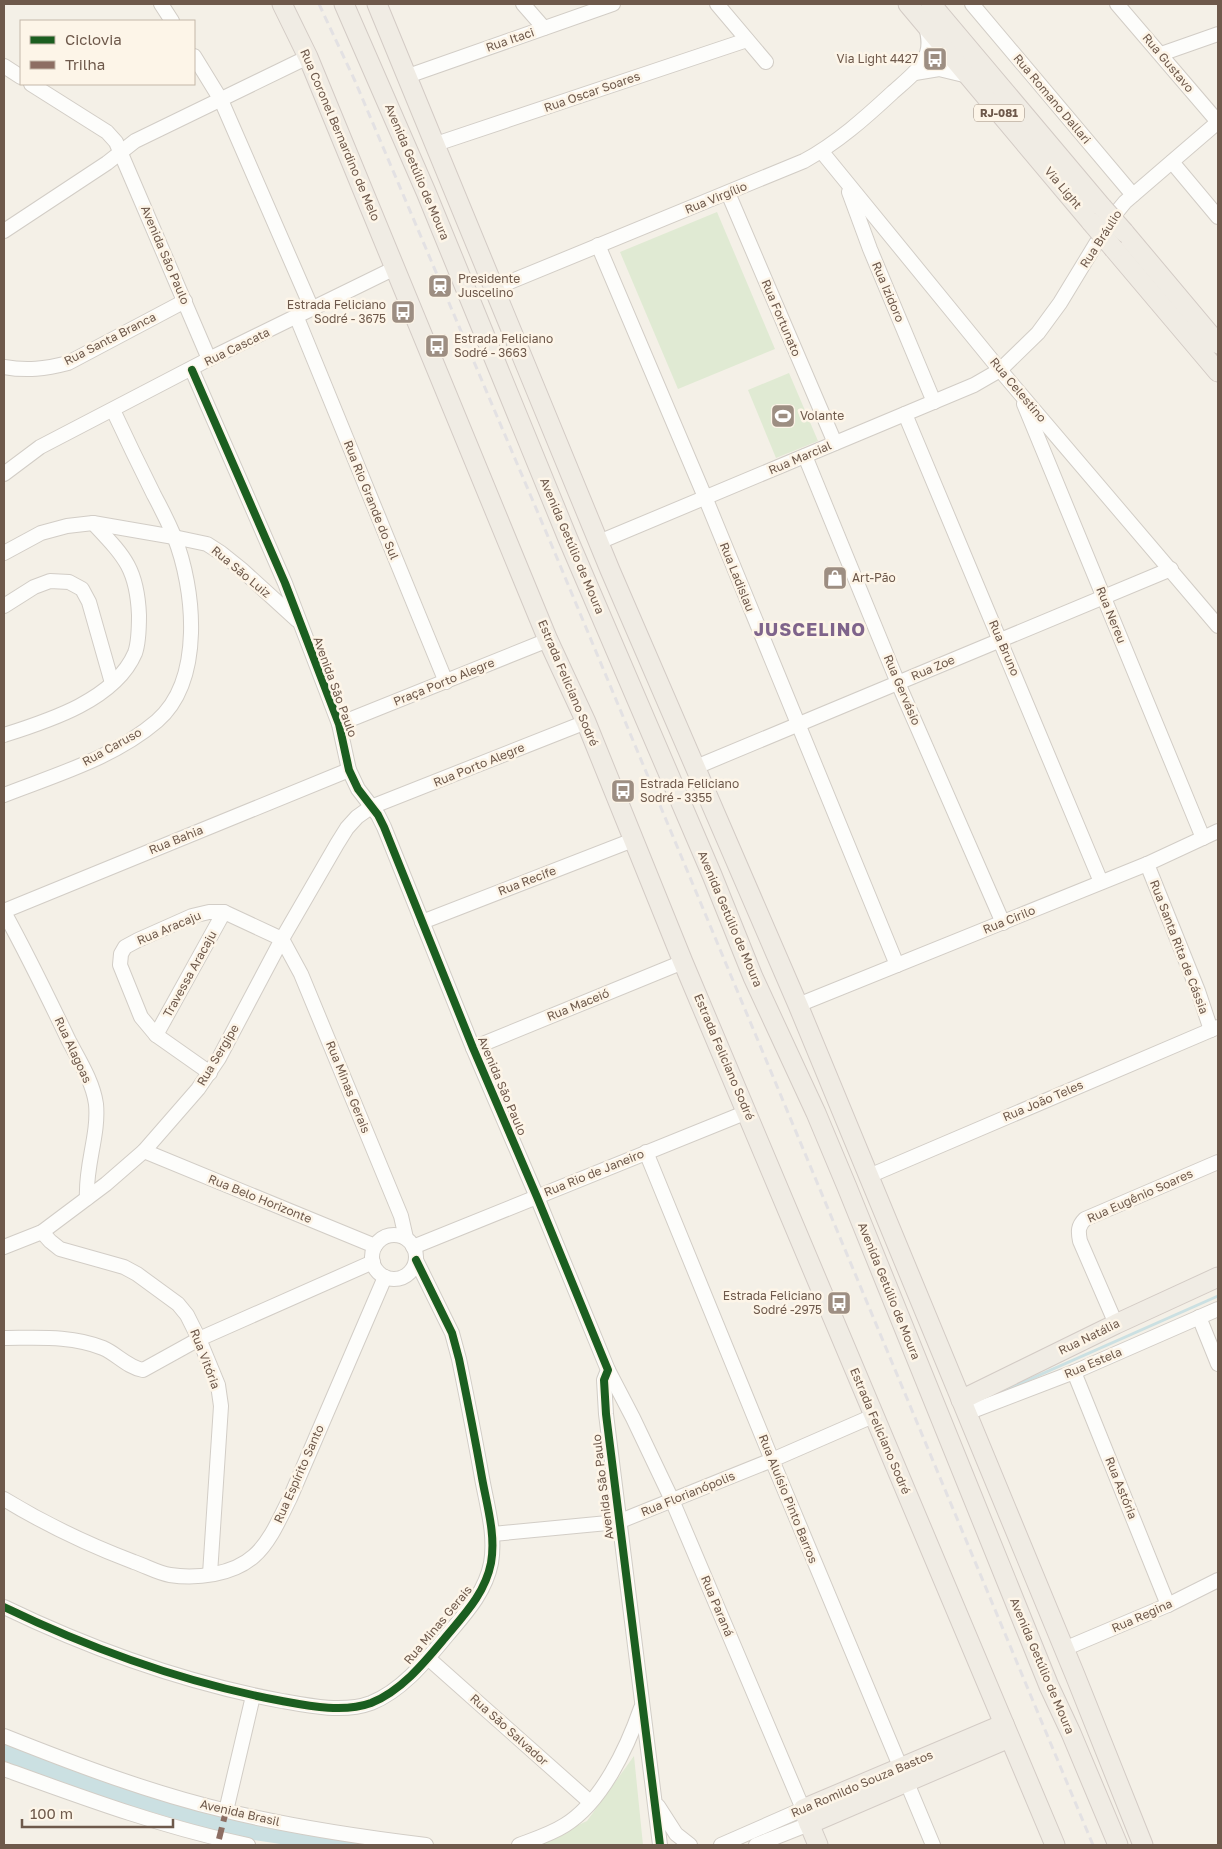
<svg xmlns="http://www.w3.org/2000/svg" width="1222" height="1849" font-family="'Golos Text',sans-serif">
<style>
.green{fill:#e0ead3}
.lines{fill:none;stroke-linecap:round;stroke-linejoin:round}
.stream{stroke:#cbe0e2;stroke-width:3}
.river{stroke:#cbe0e2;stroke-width:19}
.minor-casing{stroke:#d2cdc6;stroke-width:16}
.major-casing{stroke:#d3cbc5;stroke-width:21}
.minor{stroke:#fdfdfb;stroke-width:14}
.major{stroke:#f0ece4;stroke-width:19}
.rail{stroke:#e3e1e3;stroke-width:3;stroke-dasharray:8 5;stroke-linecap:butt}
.major-bridge-casing{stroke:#d3cbc5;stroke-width:21;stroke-linecap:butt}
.major-bridge{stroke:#f0ece4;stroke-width:19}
.quiet{stroke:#8d6e63;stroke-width:6;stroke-dasharray:12 6;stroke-linecap:butt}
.cycleway-casing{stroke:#fdf5e8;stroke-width:11}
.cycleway{stroke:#1b5e20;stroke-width:8}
.labels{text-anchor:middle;stroke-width:5;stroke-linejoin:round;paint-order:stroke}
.shield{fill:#fdf5e8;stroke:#99887a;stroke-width:1}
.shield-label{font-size:11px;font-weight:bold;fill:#6e594b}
.street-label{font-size:12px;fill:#6e594b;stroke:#fdf5e8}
.poi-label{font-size:12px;fill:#6e594b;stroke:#fdf5e8;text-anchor:start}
.district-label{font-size:18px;font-weight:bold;letter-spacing:1px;fill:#7f648b;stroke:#fdf5e8}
</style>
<rect width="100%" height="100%" fill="#f4f0e7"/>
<g class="green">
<path d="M717,212L775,349L678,389L620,252Z"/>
<path d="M789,373L818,441L776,458L748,390Z"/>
<path d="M634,1756L643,1845H534L587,1821Z"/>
</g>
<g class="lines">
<path class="stream" d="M999,1393L1218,1296"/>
<path class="river" d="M4,1750L59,1775L239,1828L350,1845"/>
<defs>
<g id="minor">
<path d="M161,4L172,21"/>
<path d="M523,4L544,28"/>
<path d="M717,4L766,62"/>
<path d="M972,4L1133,195"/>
<path d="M1117,4L1218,122"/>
<path d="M1161,54L1218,34"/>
<path d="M194,56L221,100L312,309"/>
<path d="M4,66L21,77"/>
<path d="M915,73L939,69L968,76"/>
<path d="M408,76L613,4"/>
<path d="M31,84L107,132L116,142L209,359"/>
<path d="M436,144L747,40"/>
<path d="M822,152L1000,370L1218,626"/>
<path d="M1172,162L1218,217"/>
<path d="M849,192L870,249L934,402"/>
<path d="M728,193L835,443"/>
<path d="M4,231L107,163L135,141L308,57"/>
<path d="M598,245L705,497L897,965"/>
<path d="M495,288L804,161C837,143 865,118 892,93C905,81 921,70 927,53C930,44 928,35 926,26"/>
<path d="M297,318L446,682"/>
<path d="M4,367C27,371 45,369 68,363L185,301"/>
<path d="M192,370L285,583L339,724L349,770L358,789L378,815L384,827L473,1048L537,1197L608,1370L604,1380L606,1414L660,1845"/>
<path d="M1024,404L1203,838"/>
<path d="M905,414L1101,882"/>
<path d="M805,456L898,683L1003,923"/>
<path d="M4,474L40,447L209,359L395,268"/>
<path d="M599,542L974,385L1000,370L1038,333L1060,303L1111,219L1125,202L1218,122"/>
<path d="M4,553L41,533L67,526L93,523L174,537L207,544L221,553L241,569L297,620"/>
<path d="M4,606L34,587L50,581L69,582L82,589L89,602L112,683"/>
<path d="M339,724L548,640"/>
<path d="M4,735C48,721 115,700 135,653C139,642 139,626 139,615C137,568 124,556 93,523"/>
<path d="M696,767L1171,569"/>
<path d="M4,795C55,775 114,758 157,721C204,680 195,589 174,536C168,522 161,508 154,495C140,467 126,438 113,410"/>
<path d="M1147,864L1198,991L1211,1030"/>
<path d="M4,911L349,770"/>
<path d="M4,912C27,954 48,997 69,1041C79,1060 93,1082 96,1104C99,1135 85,1166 87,1198"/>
<path d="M422,922L633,840"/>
<path d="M798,1005L1147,864L1218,831"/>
<path d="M156,1035L224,912"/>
<path d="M473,1048L683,962"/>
<path d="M210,1073L156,1035L141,1017L120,965L121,954L125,947L138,940L192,916L209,912H224L282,939L301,974L401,1216L406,1238"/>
<path d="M144,1151L375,1246"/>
<path d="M646,1152L772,1460L933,1845"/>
<path d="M869,1176L1218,1027"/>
<path d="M42,1232L50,1241L60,1249L124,1267L137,1274L178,1304L187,1315L199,1339L218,1385L221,1406L210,1574"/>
<circle cx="394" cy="1257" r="22"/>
<path d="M4,1247L42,1232L106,1184L144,1151L198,1089L219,1058L282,939L337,844L347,828L357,817L371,807L586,722"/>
<path d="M413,1247L747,1112"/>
<path d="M1199,1317L1218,1364"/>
<path d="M1116,1324L1080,1241C1078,1231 1078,1226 1085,1219L1218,1162"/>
<path d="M4,1338C36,1338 72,1335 103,1348C117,1354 127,1367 143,1370L199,1339L373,1262"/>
<path d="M608,1370L633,1418L672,1500L803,1809L721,1845"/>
<path d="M1074,1372L1168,1605"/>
<path d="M967,1413L1074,1372L1218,1309"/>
<path d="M4,1499C45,1524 89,1545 134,1562C146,1566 158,1573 170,1575C196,1579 233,1575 254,1556C270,1542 280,1518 290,1498L385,1277"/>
<path d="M493,1534L618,1522L772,1460L873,1416"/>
<path d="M4,1607C91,1649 186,1683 282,1701C309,1706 344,1713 371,1703C401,1691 424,1663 444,1639C463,1616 485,1594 491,1563C496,1535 487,1506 482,1478C475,1438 467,1398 459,1359L452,1333L416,1260"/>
<path d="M1064,1649L1168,1605L1218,1580"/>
<path d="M428,1658L590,1802"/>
<path d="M4,1736C77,1765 151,1793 227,1811C292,1827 360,1837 426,1845"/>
<path d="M4,1769C84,1798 165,1828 248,1845"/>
<path d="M658,1806L676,1834L690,1845"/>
<path d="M226,1811L253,1696"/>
<path d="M519,1845C535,1839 551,1834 565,1825C602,1802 627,1748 641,1708"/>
<path d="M756,1845L809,1824"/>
</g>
<g id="major">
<path d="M282,4L308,57L548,640L586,722L683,962L1055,1845"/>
<path d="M344,4L426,192L568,539L712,875L753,977L816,1113L847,1187L1049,1686L1071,1733L1118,1845"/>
<path d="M377,4L610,570L798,1005L1075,1675L1143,1845"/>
<path d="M908,4L1091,222"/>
<path d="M931,4L1102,207"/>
<path d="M1124,232L1218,344"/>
<path d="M1114,249L1218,372"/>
<path d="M961,1400L1116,1324L1218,1277"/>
<path d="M809,1824L1009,1738"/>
<path d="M818,1845L803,1809L1004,1724"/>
</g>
</defs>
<use href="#minor" class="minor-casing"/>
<use href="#major" class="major-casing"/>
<use href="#minor" class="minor"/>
<use href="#major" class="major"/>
<path class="rail" d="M319,4L355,81L552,546L1093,1845"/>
<defs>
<g id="major-bridge">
<path d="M1102,207L1124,232"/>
<path d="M1091,222L1114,249"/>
</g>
</defs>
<use href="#major-bridge" class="major-bridge-casing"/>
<use href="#major-bridge" class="major-bridge"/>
<path class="quiet" d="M219,1839L226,1811"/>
<defs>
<g id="cycleway">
<path d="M192,370L285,583L339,724L349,770L358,789L378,815L384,827L473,1048L537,1197L608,1370L604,1380L606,1414L660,1845"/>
<path d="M4,1607C91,1649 186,1683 282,1701C309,1706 344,1713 371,1703C401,1691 424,1663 444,1639C463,1616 485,1594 491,1563C496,1535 487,1506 482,1478C475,1438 467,1398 459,1359L452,1333L416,1260"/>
</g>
</defs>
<use href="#cycleway" class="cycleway-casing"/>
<use href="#cycleway" class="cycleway"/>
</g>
<defs>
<symbol id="bus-square" viewBox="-11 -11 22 22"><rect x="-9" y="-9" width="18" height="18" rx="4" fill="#9d8e82" stroke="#fdf5e8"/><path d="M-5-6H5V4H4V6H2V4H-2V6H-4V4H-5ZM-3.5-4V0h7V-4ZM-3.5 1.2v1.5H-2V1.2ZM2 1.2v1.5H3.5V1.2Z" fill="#fff"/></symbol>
<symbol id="station-square" viewBox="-11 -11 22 22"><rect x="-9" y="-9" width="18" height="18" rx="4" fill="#9d8e82" stroke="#fdf5e8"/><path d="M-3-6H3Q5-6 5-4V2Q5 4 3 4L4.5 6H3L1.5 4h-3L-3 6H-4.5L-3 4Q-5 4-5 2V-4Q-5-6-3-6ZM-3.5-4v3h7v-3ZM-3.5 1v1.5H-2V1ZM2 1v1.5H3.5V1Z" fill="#fff"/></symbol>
<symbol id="stadium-square" viewBox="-11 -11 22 22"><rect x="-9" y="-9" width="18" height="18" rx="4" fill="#9d8e82" stroke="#fdf5e8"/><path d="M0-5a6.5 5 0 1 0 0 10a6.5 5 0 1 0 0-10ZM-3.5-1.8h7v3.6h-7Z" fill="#fff"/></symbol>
<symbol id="shop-square" viewBox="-11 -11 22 22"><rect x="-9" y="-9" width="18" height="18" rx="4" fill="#9d8e82" stroke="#fdf5e8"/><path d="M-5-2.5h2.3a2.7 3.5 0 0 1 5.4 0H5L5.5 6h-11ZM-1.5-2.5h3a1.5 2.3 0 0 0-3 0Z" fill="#fff"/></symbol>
</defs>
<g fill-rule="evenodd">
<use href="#bus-square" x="921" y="45" width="28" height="28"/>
<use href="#station-square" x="426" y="272" width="28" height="28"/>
<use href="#bus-square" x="389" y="298" width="28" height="28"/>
<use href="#bus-square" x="423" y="332" width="28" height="28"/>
<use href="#stadium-square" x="769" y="402" width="28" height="28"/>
<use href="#shop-square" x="821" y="564" width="28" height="28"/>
<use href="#bus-square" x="609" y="777" width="28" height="28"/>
<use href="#bus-square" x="825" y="1289" width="28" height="28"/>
</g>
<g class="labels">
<rect class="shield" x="974" y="104.5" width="50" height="17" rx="4"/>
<g class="shield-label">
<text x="999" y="117">RJ-081</text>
</g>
<g class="street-label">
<text transform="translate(510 40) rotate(-19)" y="4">Rua Itaci</text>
<text transform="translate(1168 63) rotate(50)" y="4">Rua Gustavo</text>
<text transform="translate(592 92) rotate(-19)" y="4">Rua Oscar Soares</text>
<text transform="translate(1052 99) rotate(50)" y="4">Rua Romano Dallari</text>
<text transform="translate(340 135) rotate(67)" y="4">Rua Coronel Bernardino de Melo</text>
<text transform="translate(417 172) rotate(67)" y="4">Avenida Getúlio de Moura</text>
<text transform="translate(1063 188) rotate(50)" y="4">Via Light</text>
<text transform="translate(716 198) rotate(-22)" y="4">Rua Virgílio</text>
<text transform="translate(1101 239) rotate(-57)" y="4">Rua Bráulio</text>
<text transform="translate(165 255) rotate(67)" y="4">Avenida São Paulo</text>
<text transform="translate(888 292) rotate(67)" y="4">Rua Izidoro</text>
<text transform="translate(781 318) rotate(67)" y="4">Rua Fortunato</text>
<text transform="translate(110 339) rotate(-27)" y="4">Rua Santa Branca</text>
<text transform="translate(237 347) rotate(-26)" y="4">Rua Cascata</text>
<text transform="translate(1018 390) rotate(50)" y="4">Rua Celestino</text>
<text transform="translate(800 458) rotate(-23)" y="4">Rua Marcial</text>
<text transform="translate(371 500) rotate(68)" y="4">Rua Rio Grande do Sul</text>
<text transform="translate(572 546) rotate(67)" y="4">Avenida Getúlio de Moura</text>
<text transform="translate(241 572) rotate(40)" y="4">Rua São Luiz</text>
<text transform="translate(737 577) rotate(68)" y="4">Rua Ladislau</text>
<text transform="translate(1111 615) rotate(68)" y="4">Rua Nereu</text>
<text transform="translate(1004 648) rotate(67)" y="4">Rua Bruno</text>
<text transform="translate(933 668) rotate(-23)" y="4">Rua Zoe</text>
<text transform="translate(444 682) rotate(-22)" y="4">Praça Porto Alegre</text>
<text transform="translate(568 683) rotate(67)" y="4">Estrada Feliciano Sodré</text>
<text transform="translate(335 687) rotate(70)" y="4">Avenida São Paulo</text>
<text transform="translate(902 690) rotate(67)" y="4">Rua Gervásio</text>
<text transform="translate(112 747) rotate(-29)" y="4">Rua Caruso</text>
<text transform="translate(479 765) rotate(-22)" y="4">Rua Porto Alegre</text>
<text transform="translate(176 840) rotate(-22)" y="4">Rua Bahia</text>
<text transform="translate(527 881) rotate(-21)" y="4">Rua Recife</text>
<text transform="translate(730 919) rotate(67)" y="4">Avenida Getúlio de Moura</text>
<text transform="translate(1009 920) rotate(-22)" y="4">Rua Cirilo</text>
<text transform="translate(169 928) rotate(-23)" y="4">Rua Aracaju</text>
<text transform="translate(1179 947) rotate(69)" y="4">Rua Santa Rita de Cássia</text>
<text transform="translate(190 974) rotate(-61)" y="4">Travessa Aracaju</text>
<text transform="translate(578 1005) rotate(-22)" y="4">Rua Maceió</text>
<text transform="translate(73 1050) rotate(65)" y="4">Rua Alagoas</text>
<text transform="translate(218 1055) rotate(-59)" y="4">Rua Sergipe</text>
<text transform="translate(724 1057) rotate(67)" y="4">Estrada Feliciano Sodré</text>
<text transform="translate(502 1086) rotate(67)" y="4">Avenida São Paulo</text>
<text transform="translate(348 1087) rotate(68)" y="4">Rua Minas Gerais</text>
<text transform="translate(1043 1101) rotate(-23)" y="4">Rua João Teles</text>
<text transform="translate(594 1173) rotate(-22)" y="4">Rua Rio de Janeiro</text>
<text transform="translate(1140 1196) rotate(-24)" y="4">Rua Eugênio Soares</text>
<text transform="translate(260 1199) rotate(22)" y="4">Rua Belo Horizonte</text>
<text transform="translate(889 1291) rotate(68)" y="4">Avenida Getúlio de Moura</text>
<text transform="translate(1089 1337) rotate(-26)" y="4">Rua Natália</text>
<text transform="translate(205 1359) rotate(69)" y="4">Rua Vitória</text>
<text transform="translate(1093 1363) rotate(-23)" y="4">Rua Estela</text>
<text transform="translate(880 1431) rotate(67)" y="4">Estrada Feliciano Sodré</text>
<text transform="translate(299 1474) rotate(-66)" y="4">Rua Espírito Santo</text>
<text transform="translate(603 1487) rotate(-97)" y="4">Avenida São Paulo</text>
<text transform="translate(1121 1488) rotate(68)" y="4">Rua Astória</text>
<text transform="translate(688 1494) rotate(-22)" y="4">Rua Florianópolis</text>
<text transform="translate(788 1499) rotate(68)" y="4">Rua Aluísio Pinto Barros</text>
<text transform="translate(717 1606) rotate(67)" y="4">Rua Paraná</text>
<text transform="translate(1142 1616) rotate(-24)" y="4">Rua Regina</text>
<text transform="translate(438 1625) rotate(-50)" y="4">Rua Minas Gerais</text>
<text transform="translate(1042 1666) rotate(67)" y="4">Avenida Getúlio de Moura</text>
<text transform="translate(509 1730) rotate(42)" y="4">Rua São Salvador</text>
<text transform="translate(862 1784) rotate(-23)" y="4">Rua Romildo Souza Bastos</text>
<text transform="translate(240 1813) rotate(13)" y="4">Avenida Brasil</text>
</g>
<g class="poi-label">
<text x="918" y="63" text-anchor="end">Via Light 4427</text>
<text x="458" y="283">Presidente<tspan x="458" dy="14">Juscelino</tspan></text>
<text x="386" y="309" text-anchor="end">Estrada Feliciano<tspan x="386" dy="14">Sodré - 3675</tspan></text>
<text x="454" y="343">Estrada Feliciano<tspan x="454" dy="14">Sodré - 3663</tspan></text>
<text x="800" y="420">Volante</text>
<text x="852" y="582">Art-Pão</text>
<text x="640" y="788">Estrada Feliciano<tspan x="640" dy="14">Sodré - 3355</tspan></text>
<text x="822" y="1300" text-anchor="end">Estrada Feliciano<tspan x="822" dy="14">Sodré -2975</tspan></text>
</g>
<g class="district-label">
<text x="810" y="636">JUSCELINO</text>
</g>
</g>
<rect width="1222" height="1849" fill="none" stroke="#6e594b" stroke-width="10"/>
<rect x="20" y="20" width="175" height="65" fill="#fdf5e8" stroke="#c4b7a9"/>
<rect x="30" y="36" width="25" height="8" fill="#1b5e20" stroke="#c4b7a9"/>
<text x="65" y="45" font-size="15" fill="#6e594b">Ciclovia</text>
<rect x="30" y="61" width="25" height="8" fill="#8d6e63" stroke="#c4b7a9"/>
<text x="65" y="70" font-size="15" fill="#6e594b">Trilha</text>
<path d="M22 1819v8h151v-8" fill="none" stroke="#6e594b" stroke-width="2.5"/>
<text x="30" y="1819" font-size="15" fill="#6e594b" stroke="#fdf5e8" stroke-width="4" paint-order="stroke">100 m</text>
</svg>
